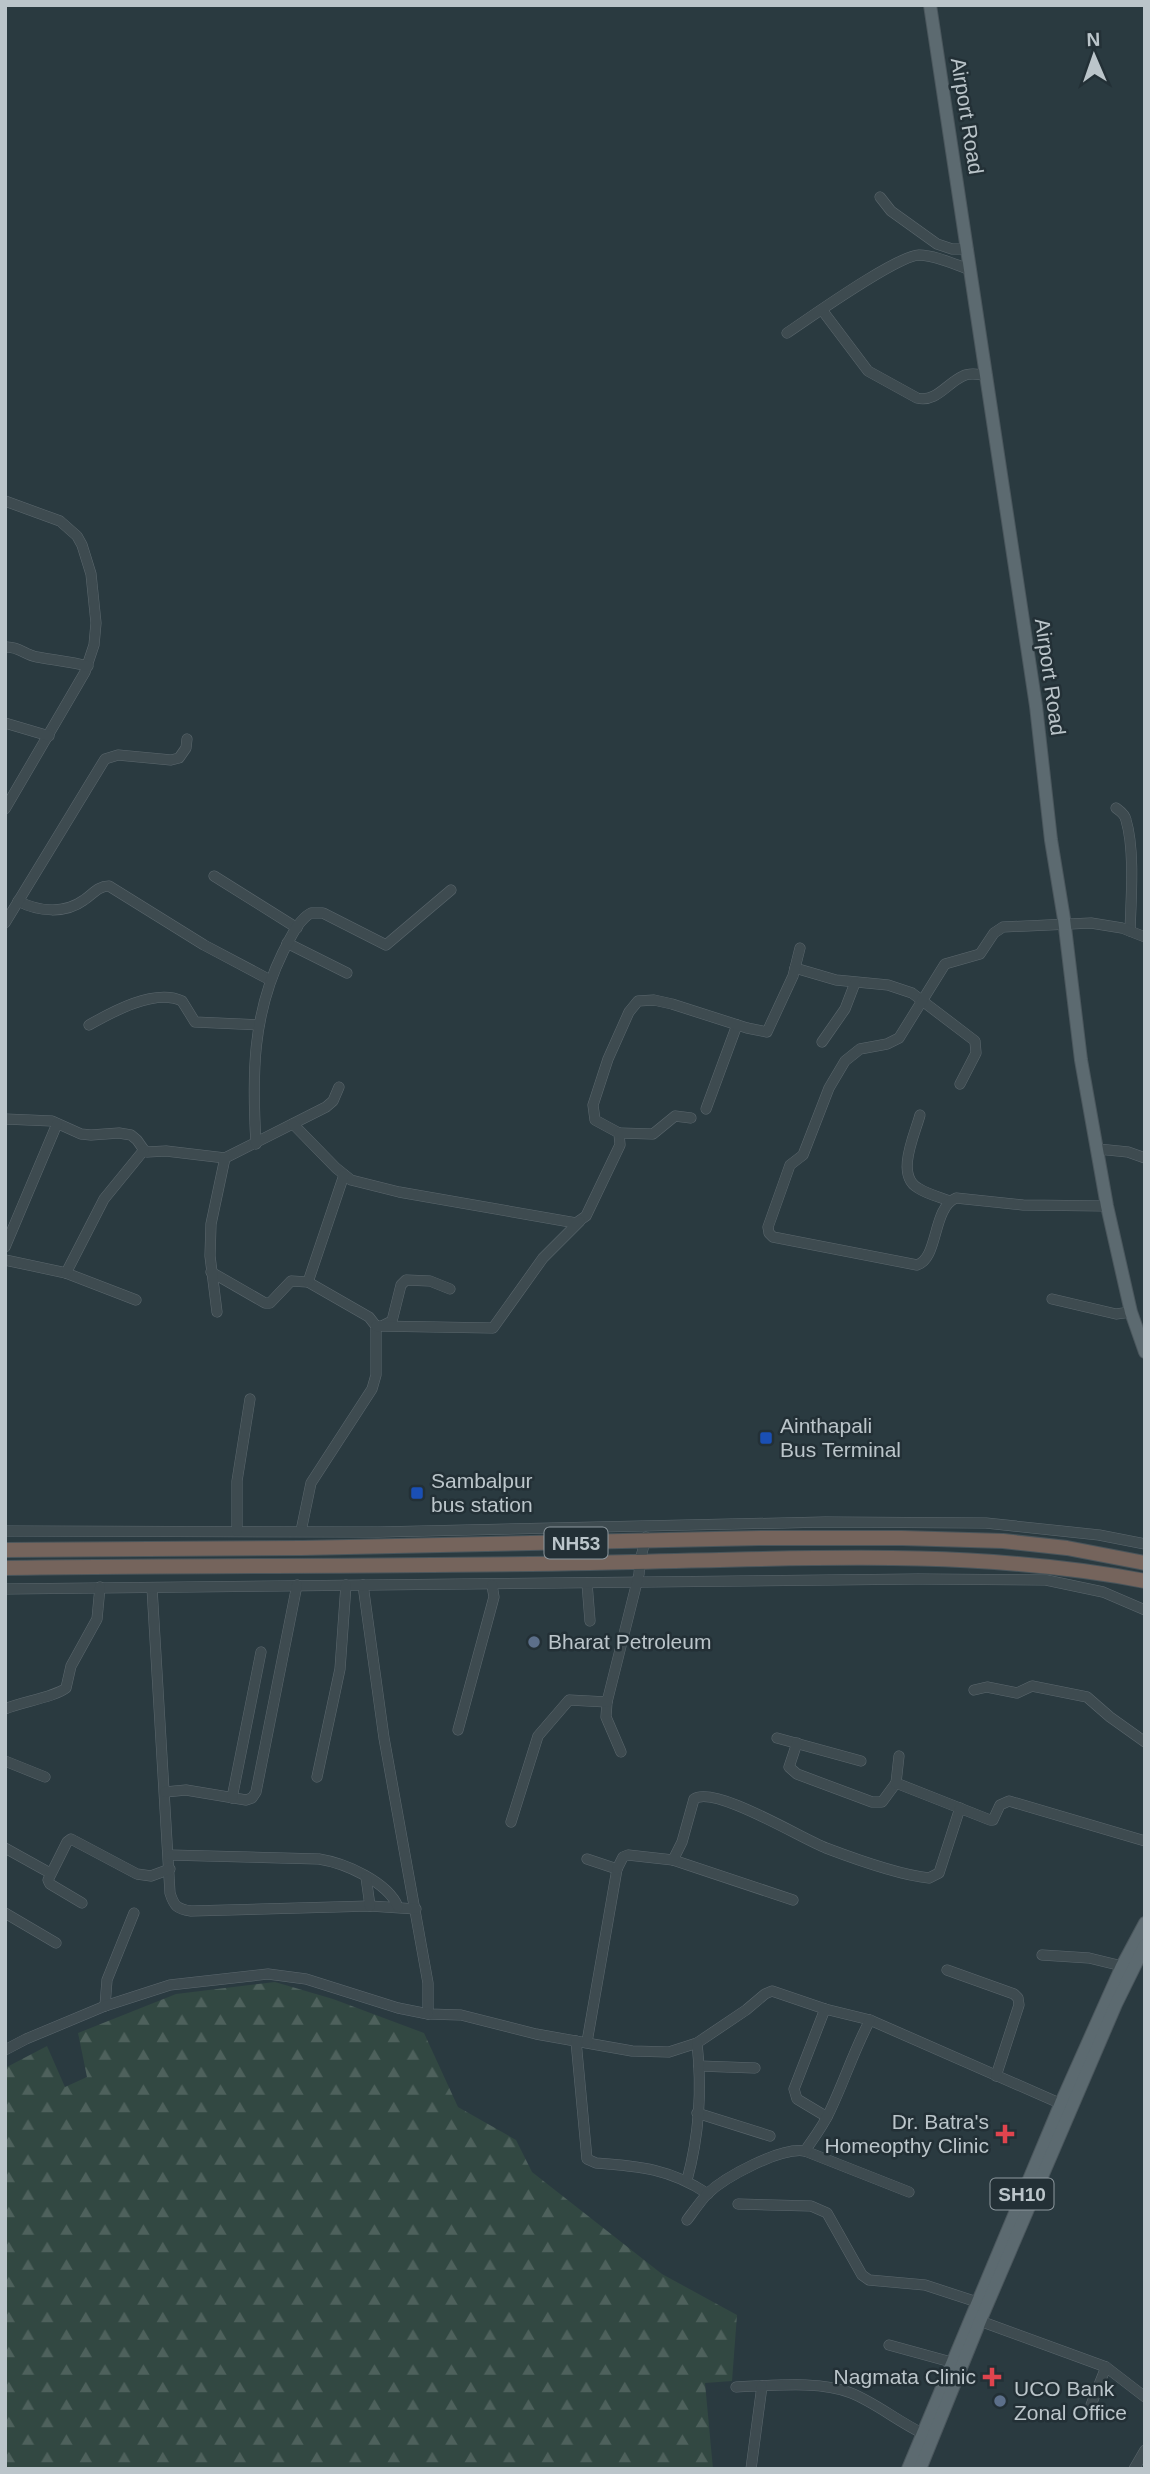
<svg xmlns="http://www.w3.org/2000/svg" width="1150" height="2474" font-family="Arial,sans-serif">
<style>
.forest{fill:url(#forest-firs)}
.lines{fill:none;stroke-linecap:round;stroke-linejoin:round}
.minor-casing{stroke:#5c686e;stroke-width:11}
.major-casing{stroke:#4b575d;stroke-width:14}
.highway-casing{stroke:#49555b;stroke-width:16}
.minor{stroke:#3e4b50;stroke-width:10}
.major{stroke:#5c6a70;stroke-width:12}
.highway{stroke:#75645c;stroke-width:14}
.transit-dot{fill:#1a4fb4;stroke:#233036;stroke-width:2.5}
.service-dot{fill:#5c6f8a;stroke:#233036;stroke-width:2.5}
.health-dot{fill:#e0444e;stroke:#233036;stroke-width:2.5}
.labels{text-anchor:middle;stroke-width:5;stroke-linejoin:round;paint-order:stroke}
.shield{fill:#233036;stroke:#8d989e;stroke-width:2}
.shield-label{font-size:19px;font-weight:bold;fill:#bbc5ca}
.street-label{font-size:21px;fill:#bbc5ca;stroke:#233036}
.poi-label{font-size:21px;fill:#bbc5ca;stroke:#233036;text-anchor:start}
</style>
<defs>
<pattern id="forest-firs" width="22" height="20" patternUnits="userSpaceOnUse" patternTransform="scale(1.75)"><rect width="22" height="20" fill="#324842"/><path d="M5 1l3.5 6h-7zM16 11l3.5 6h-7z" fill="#4e615c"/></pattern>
</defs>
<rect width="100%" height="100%" fill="#2a3a40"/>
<path class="forest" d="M275,1982L333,1999L424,2033L458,2107L516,2140L532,2172L662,2274L737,2315L732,2381L705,2383L713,2469H5V2068L47,2046L65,2087L87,2077L78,2033L176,1994Z"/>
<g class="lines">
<defs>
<g id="minor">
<path d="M880,197L891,211L937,244L952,249H968"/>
<path d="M822,310L868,371L917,398C936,403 947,383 963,376C970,372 979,375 987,375"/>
<path d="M787,333C811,317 896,256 919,255C935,255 956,265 971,270"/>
<path d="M5,501L60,521L77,536L82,545L91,574L96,623L94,645L85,672L5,809"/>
<path d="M5,647C18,646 25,655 37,657C54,660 71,662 88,666"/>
<path d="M5,723L49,736"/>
<path d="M1116,808C1120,811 1125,814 1126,820C1135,850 1131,900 1130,931"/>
<path d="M214,876L297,928"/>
<path d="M18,901C39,912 65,914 84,900C93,894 98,886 109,886L204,945L270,980"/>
<path d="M5,923L105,759L118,755L171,760L179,758L186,748L187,739"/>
<path d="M287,943L347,973"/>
<path d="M795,968L836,980L888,985L912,993L975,1041L976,1053L960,1084"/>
<path d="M89,1025C112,1012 155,988 182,1001L195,1022L259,1025"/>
<path d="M822,1042L845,1009L855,983"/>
<path d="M706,1109L737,1025"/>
<path d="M920,1115C915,1134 895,1175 918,1188C927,1194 939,1197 950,1201"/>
<path d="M5,1119L52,1121L81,1134L91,1135L119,1133L131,1135L137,1140L144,1150L147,1152L166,1151L225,1158L326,1107L333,1101L339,1087"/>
<path d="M293,1124L336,1168L351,1180L399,1192L576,1223L586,1216L620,1145L619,1133L595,1120L593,1105L608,1059L629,1012L638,1001L654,1000L672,1004L747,1028L767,1032L793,976L800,948"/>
<path d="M619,1133L653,1134L675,1116L691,1118"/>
<path d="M256,1144C252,1075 252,1015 283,952C290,939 298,920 311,913H323L386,945L451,890"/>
<path d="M1098,1149L1128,1152L1145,1158"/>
<path d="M1107,1206L1023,1205L956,1198C932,1208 939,1258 917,1265L773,1237L769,1233L768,1227L790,1165L803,1155L829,1088L845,1061L860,1049L887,1044L899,1038L945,964L980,954L994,933L1003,927L1091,923L1122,928L1145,937"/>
<path d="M5,1247L57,1124"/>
<path d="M5,1260L66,1273L136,1300"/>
<path d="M211,1272L265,1303H270L291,1281L308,1282L369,1317L376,1326V1375L372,1389L311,1483L301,1531"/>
<path d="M66,1273L104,1199L144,1150"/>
<path d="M308,1282L344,1175"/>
<path d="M1052,1299L1116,1314L1131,1312"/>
<path d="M217,1312L210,1256L211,1224L225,1158"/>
<path d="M384,1325L392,1321L401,1285L406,1280L430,1281L450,1289"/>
<path d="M376,1326L493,1328L543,1258L580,1221"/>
<path d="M5,1531L379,1532L825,1522L986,1523L1099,1535L1145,1544"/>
<path d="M237,1531V1481L250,1399"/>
<path d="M587,1583L590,1621"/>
<path d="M363,1585L384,1738L428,1983V2014L461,2015L536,2034L632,2051L669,2052L697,2043L746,2010L765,1994L772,1991L825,2009L870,2020L1066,2106"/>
<path d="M152,1588L170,1893C174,1906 177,1909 191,1911L370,1906L416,1909"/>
<path d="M5,1589L918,1579L1046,1580L1103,1592L1145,1610"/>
<path d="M974,1690L987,1687L1017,1693L1032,1686L1087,1697L1110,1717L1145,1742"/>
<path d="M607,1702L606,1717L621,1752"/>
<path d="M5,1709C21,1702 55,1697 66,1688L71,1666L97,1619L100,1587"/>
<path d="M458,1730L494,1597L492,1585"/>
<path d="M777,1738L861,1761"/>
<path d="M797,1743L789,1767L797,1774L872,1802H882L896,1783"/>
<path d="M899,1756L896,1783L990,1820H993L1000,1805L1009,1801L1145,1841"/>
<path d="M5,1761L45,1777"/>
<path d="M317,1777L340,1669L346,1585"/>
<path d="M165,1792L186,1790L246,1800L252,1798L256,1792L297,1585"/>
<path d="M232,1798L261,1652"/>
<path d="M511,1822L538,1736L569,1700L607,1702L639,1574L640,1561L646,1537"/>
<path d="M5,1848L50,1873"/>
<path d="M169,1855L319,1859C345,1863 388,1882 398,1907"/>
<path d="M587,1859L617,1869L587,2042"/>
<path d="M673,1860L793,1900"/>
<path d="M617,1869L623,1857L628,1855L673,1860L682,1842L694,1799C715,1785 802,1839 826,1848C855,1859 899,1875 929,1878L939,1873L960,1808"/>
<path d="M366,1877L370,1906"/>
<path d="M82,1903L50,1884L48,1880L67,1842L71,1839L137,1874L151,1876L170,1869"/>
<path d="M5,1913L56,1943"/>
<path d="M1042,1955L1089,1958L1122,1966"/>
<path d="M947,1970L1014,1994L1018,1998L1019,2005L996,2076"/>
<path d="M105,2006L107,1980L134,1913"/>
<path d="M825,2009L794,2089L797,2099L827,2117"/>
<path d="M576,2041L587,2159L596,2163C639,2166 671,2169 708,2194"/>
<path d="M5,2050L26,2039L105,2006L170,1985L268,1974L306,1979L398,2008L428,2014"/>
<path d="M699,2066L755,2068"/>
<path d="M697,2113L770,2136"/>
<path d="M805,2151L909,2192"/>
<path d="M687,2180C699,2136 702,2088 697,2043"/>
<path d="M738,2204L811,2206L827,2213L862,2275L869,2280L925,2285L977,2302"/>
<path d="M687,2220C693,2212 700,2202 707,2194C725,2177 780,2147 805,2151C813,2139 823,2126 829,2113C844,2082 854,2050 870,2020"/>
<path d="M980,2321L1106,2367L1145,2397"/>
<path d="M889,2345L951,2362"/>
<path d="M736,2387C769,2386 820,2380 851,2393C876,2403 897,2421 922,2433"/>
<path d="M1091,2405L1106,2367"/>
<path d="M751,2469L762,2386"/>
<path d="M1134,2469L1145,2450"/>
</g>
<g id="major">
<path d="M930,5L1036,706L1051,840L1064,919L1081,1060L1107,1206L1131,1312L1145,1352"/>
<path d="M908,2469L1061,2103L1122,1966L1145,1923"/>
<path d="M920,2469L980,2321L1116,2004L1145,1945"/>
</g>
<g id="highway">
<path d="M5,1550L302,1548L760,1538H902L1003,1541L1067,1548L1145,1563"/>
<path d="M5,1568C200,1565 395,1567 590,1563C775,1560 962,1546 1145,1581"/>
</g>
</defs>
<use href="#minor" class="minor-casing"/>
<use href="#major" class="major-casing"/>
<use href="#highway" class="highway-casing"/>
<use href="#minor" class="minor"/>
<use href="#major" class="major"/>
<use href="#highway" class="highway"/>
</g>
<g class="transit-dot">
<rect x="759" y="1431" width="14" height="14" rx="3.5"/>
<rect x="410" y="1486" width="14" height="14" rx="3.5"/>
</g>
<g class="service-dot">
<circle cx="534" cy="1642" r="7"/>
<circle cx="1000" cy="2401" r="7"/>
</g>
<g class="health-dot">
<path d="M1001.5 2123.5h7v7h7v7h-7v7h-7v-7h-7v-7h7z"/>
<path d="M988.5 2366.5h7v7h7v7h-7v7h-7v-7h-7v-7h7z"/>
</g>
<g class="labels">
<g class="shield">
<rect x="544.5" y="1527.5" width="63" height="31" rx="5"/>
<rect x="990.5" y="2178.5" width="63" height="31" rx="5"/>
</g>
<g class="shield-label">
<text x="576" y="1550">NH53</text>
<text x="1022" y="2201">SH10</text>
</g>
<g class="street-label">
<text transform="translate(967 116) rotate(81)" y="7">Airport Road</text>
<text transform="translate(1050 677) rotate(82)" y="7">Airport Road</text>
</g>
<g class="poi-label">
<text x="780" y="1433">Ainthapali<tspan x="780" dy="24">Bus Terminal</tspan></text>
<text x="431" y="1488">Sambalpur<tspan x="431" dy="24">bus station</tspan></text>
<text x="548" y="1649">Bharat Petroleum</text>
<text x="989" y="2129" text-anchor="end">Dr. Batra's<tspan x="989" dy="24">Homeopthy Clinic</tspan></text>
<text x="976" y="2384" text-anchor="end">Nagmata Clinic</text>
<text x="1014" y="2396">UCO Bank<tspan x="1014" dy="24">Zonal Office</tspan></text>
</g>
</g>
<rect width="1150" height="2474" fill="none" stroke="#bbc5ca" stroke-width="14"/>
<g transform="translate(1094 56) rotate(358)" stroke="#233036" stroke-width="5" paint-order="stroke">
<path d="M0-5L12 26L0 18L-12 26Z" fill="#bbc5ca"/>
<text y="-10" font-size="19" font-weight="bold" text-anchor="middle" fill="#bbc5ca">N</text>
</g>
</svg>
